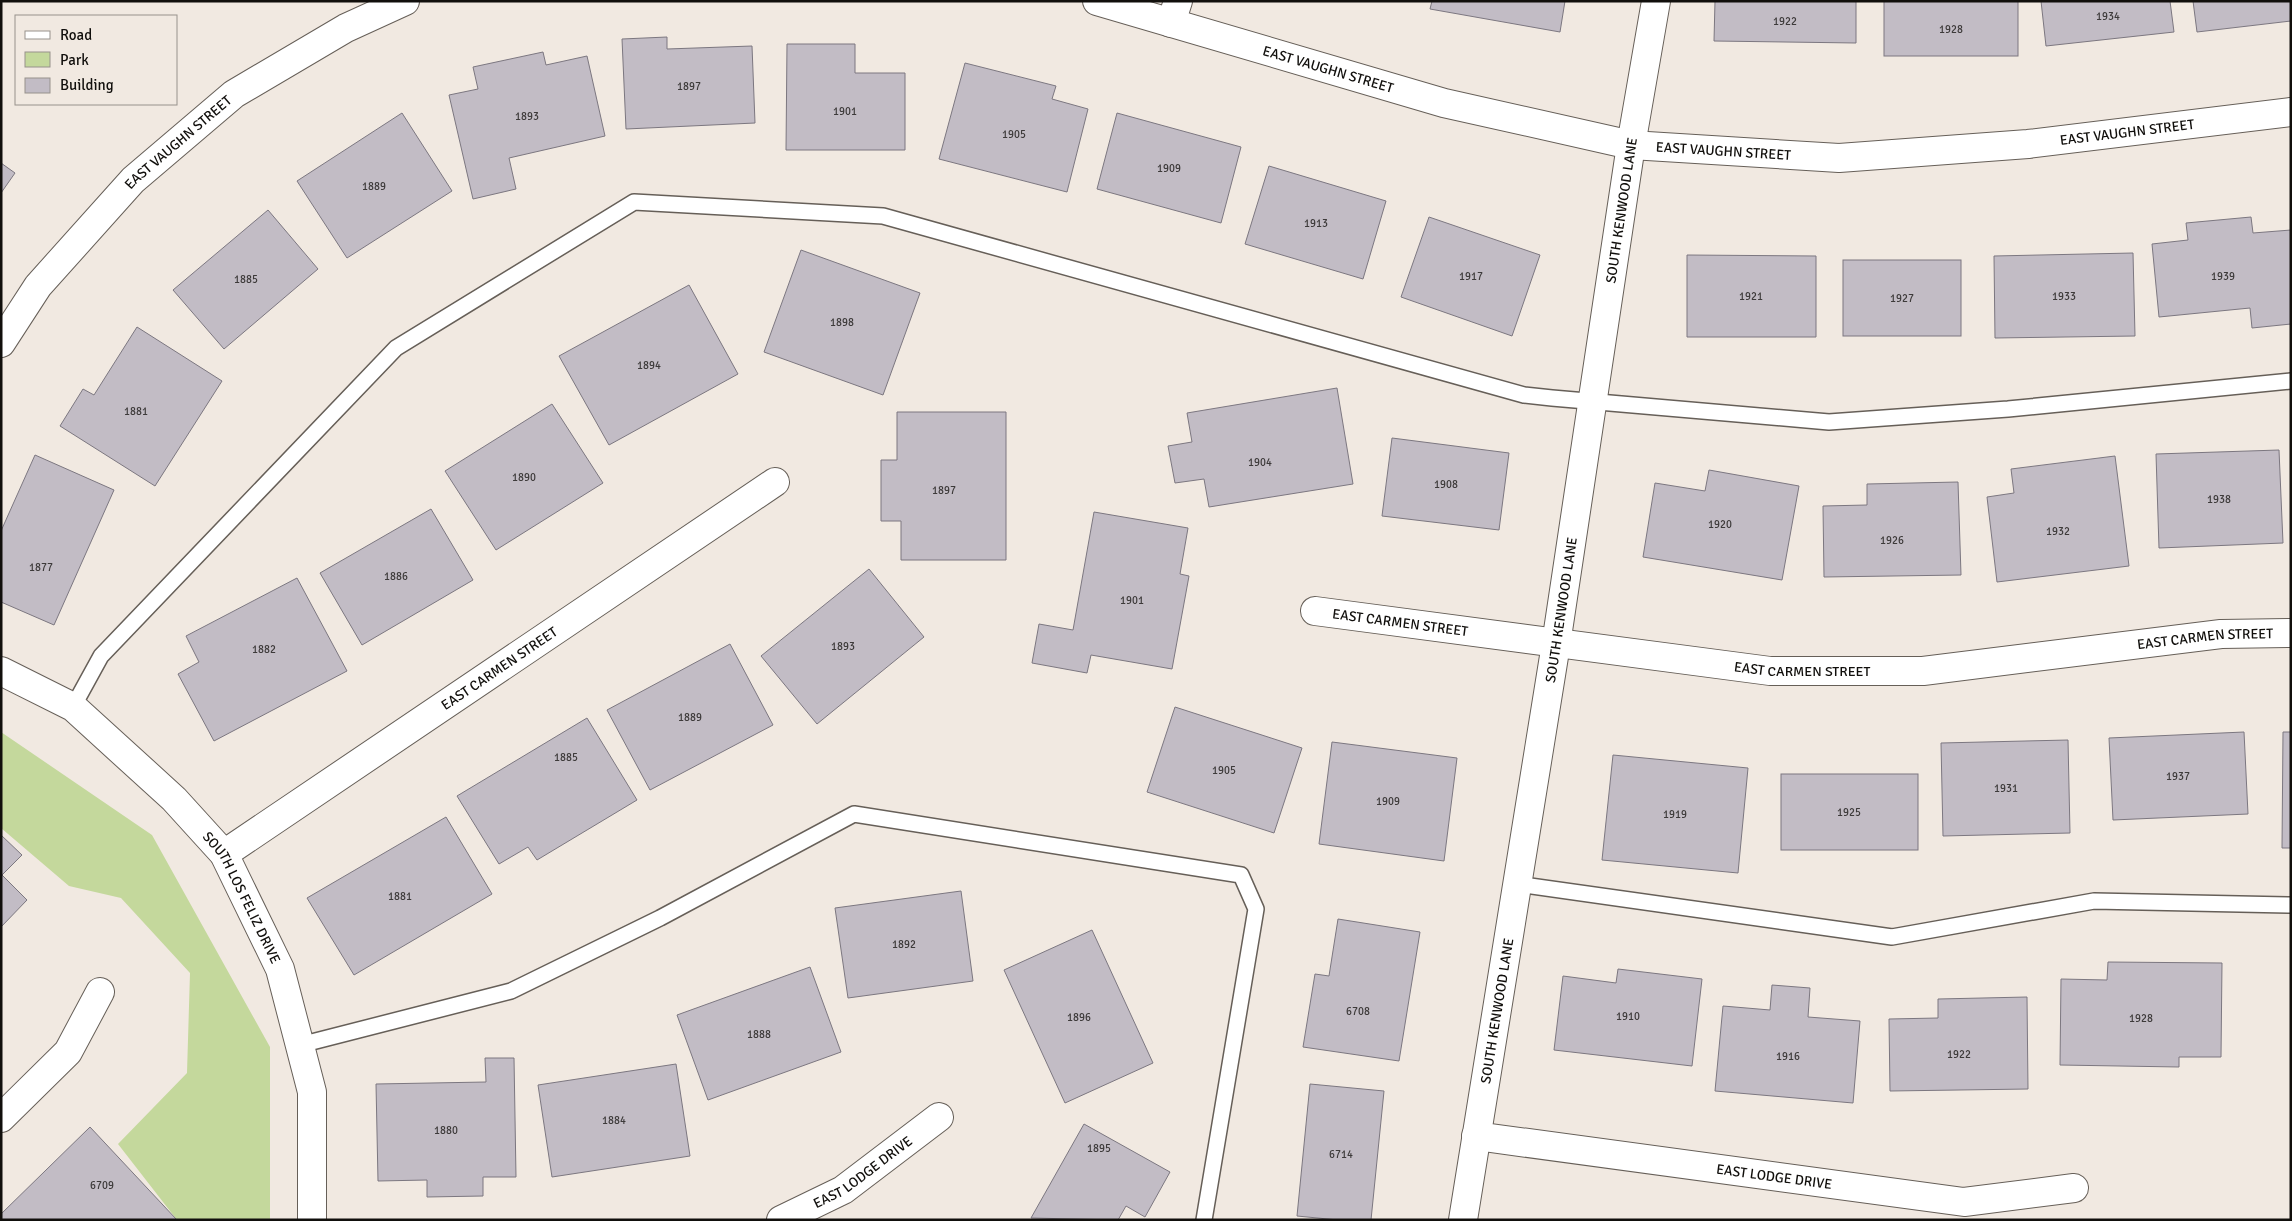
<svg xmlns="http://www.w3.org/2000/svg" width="2292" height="1221" font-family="Signika,sans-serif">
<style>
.green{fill:#c4d89c}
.building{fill:#c2bcc5;stroke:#7c7780}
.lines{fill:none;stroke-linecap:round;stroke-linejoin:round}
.service-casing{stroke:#665f58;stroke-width:18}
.minor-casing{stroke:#665f58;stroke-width:30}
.service{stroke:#fff;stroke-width:15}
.minor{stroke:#fff;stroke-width:28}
.labels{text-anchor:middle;stroke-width:5;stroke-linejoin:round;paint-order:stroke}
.number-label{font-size:11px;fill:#3d3a3a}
.street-label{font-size:14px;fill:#110f0c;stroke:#f1e9e1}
</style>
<rect width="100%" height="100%" fill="#f1e9e1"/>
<path class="green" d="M1,732L152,835L270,1047V1220H177L118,1144L187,1073L190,973L121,898L69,886L1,828Z"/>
<g class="building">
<path d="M1432,1H1565L1560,32L1430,9Z"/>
<path d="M1715,1H1856V43L1714,41Z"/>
<rect x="1884" y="1" width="134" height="55"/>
<path d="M2041,1H2170L2174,32L2046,46Z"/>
<path d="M2193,1H2291V21L2197,32Z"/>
<path d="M667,37V49L752,46L755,123L626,129L622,39Z"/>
<path d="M787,44H855V73H905V150H786Z"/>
<path d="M543,52L546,65L587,56L605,136L509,158L516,189L473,199L449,95L478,89L473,67Z"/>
<path d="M965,63L1056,86L1052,99L1088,109L1067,192L939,159Z"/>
<path d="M402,113L452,191L347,258L297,181Z"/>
<path d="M1117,113L1241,147L1221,223L1097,189Z"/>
<path d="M1,163L15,173L1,193Z"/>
<path d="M1269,166L1386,201L1363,279L1245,244Z"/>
<path d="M268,210L318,269L224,349L173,290Z"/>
<path d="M1429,217L1540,255L1512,336L1401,297Z"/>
<path d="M2251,217L2253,233L2291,230V324L2252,328L2250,308L2159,317L2152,244L2188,240L2186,223Z"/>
<path d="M801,250L920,293L883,395L764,352Z"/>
<path d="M2133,253L2135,336L1995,338L1994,256Z"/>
<path d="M1687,255L1816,256V337H1687Z"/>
<rect x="1843" y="260" width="118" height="76"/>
<path d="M689,285L738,374L609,445L559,356Z"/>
<path d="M137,327L222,381L155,486L60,426L83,389L94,395Z"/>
<path d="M1337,388L1353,484L1209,507L1204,479L1175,483L1168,446L1192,442L1187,413Z"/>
<path d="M552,404L603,483L496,550L445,471Z"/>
<path d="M897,412H1006V560H901V521H881V460H897Z"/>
<path d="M1392,438L1509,453L1499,530L1382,516Z"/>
<path d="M2279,450L2283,543L2159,548L2156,454Z"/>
<path d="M35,455L114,490L54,625L1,602V531Z"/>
<path d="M2115,456L2129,566L1997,582L1987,497L2014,493L2011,469Z"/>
<path d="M1709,470L1799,486L1782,580L1643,557L1655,483L1705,491Z"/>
<path d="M1958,482L1961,575L1824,577L1823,506L1867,505V484Z"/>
<path d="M431,509L473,580L362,645L320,573Z"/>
<path d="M1094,512L1188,528L1180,574L1189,576L1172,669L1091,655L1087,673L1032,663L1039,624L1073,630Z"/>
<path d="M869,569L924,637L817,724L761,656Z"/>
<path d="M297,578L347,671L214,741L178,674L199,662L186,636Z"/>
<path d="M730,644L773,725L650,790L607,710Z"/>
<path d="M1175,707L1302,748L1274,833L1147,792Z"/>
<path d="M587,718L637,800L537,860L528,847L499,864L457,796Z"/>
<path d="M2244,732L2248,814L2113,820L2109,738Z"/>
<path d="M2283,732H2291V848H2282Z"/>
<path d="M2068,740L2070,833L1943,836L1941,743Z"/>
<path d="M1332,742L1457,758L1444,861L1319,844Z"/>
<path d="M1613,755L1748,768L1738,873L1602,860Z"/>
<rect x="1781" y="774" width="137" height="76"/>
<path d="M446,817L492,894L354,975L307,898Z"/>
<path d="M1,835L22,855L2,875L27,900L1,927Z"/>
<path d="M961,891L973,981L848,998L835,908Z"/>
<path d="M1338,919L1420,932L1399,1061L1303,1047L1315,974L1329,976Z"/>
<path d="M1092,930L1153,1063L1065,1103L1004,970Z"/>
<path d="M2108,962L2222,963L2221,1057H2179V1067L2060,1065L2061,979L2107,980Z"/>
<path d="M810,967L841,1052L708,1100L677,1015Z"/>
<path d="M1618,969L1702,979L1692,1066L1554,1050L1563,976L1616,983Z"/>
<path d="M1772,985L1810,988L1808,1017L1860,1021L1853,1103L1715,1091L1723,1006L1770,1010Z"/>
<path d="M2027,997L2028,1089L1890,1091L1889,1019L1938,1018V999Z"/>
<path d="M485,1058H514L516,1177H483V1196L427,1197V1180L378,1181L376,1084L486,1082Z"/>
<path d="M676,1064L690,1156L552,1177L538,1085Z"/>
<path d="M1310,1084L1384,1091L1371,1220H1338L1297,1216Z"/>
<path d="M1084,1124L1170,1172L1145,1217L1126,1206L1118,1220L1031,1218Z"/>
<path d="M90,1127L177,1220H1V1214Z"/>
</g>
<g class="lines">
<defs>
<g id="service">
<path d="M73,707L101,656L396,348L634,202L883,216L1524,395L1552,398L1829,422L2008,409L2291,381"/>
<path d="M1517,884L1892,937L2094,901L2291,905"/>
<path d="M300,1045L511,991L660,918L854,814L1241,875L1256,909L1204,1220"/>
</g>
<g id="minor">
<path id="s1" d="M1097,1L1444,103L1631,145L1839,158L2028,144L2291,112"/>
<path d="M1171,23L1178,1"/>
<path id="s2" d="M1,343L38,286L133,180L234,94L346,28L405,1"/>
<path id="s3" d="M1315,611L1770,671H1923L2221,634L2291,633"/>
<path id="s4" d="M1,671L73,707L174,799L224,854L280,969L312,1092V1220"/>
<path id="s5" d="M224,854L775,482"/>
<path d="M1,1118L68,1052L100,992"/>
<path id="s6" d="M1476,1136L1964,1202L2074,1188"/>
<path id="s7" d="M781,1220L843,1190L939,1117"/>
<path id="s8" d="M1463,1220L1556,644L1631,145L1656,1"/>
</g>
</defs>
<use href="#service" class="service-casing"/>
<use href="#minor" class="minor-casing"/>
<use href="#service" class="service"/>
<use href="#minor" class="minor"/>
</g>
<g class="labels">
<g class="number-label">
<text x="2108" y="20">1934</text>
<text x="1785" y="25">1922</text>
<text x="1951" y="33">1928</text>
<text x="689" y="90">1897</text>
<text x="845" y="115">1901</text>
<text x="527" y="120">1893</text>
<text x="1014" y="138">1905</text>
<text x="1169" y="172">1909</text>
<text x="374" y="190">1889</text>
<text x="1316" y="227">1913</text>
<text x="1471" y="280">1917</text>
<text x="2223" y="280">1939</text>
<text x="246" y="283">1885</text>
<text x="1751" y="300">1921</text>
<text x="2064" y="300">1933</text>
<text x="1902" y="302">1927</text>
<text x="842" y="326">1898</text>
<text x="649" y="369">1894</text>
<text x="136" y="415">1881</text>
<text x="1260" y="466">1904</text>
<text x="524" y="481">1890</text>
<text x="1446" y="488">1908</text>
<text x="944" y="494">1897</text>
<text x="2219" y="503">1938</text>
<text x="1720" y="528">1920</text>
<text x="2058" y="535">1932</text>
<text x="1892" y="544">1926</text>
<text x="41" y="571">1877</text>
<text x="396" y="580">1886</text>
<text x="1132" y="604">1901</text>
<text x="843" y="650">1893</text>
<text x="264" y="653">1882</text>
<text x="690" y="721">1889</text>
<text x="566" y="761">1885</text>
<text x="1224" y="774">1905</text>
<text x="2178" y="780">1937</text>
<text x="2006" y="792">1931</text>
<text x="1388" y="805">1909</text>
<text x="1849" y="816">1925</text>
<text x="1675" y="818">1919</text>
<text x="400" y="900">1881</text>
<text x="904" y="948">1892</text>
<text x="1358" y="1015">6708</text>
<text x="1628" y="1020">1910</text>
<text x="1079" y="1021">1896</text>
<text x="2141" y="1022">1928</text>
<text x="759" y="1038">1888</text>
<text x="1959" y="1058">1922</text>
<text x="1788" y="1060">1916</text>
<text x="614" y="1124">1884</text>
<text x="446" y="1134">1880</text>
<text x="1099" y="1152">1895</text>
<text x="1341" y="1158">6714</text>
<text x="102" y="1189">6709</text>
</g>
<g class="street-label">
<text dy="5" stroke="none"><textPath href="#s1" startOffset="241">EAST VAUGHN STREET</textPath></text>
<text dy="5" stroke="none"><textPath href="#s1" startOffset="1051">EAST VAUGHN STREET</textPath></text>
<text dy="5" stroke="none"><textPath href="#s2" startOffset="269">EAST VAUGHN STREET</textPath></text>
<text dy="5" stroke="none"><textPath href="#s1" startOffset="646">EAST VAUGHN STREET</textPath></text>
<text dy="5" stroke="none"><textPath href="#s8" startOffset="1022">SOUTH KENWOOD LANE</textPath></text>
<text dy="5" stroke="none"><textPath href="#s8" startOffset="618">SOUTH KENWOOD LANE</textPath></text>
<text dy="5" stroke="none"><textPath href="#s3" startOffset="86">EAST CARMEN STREET</textPath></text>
<text dy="5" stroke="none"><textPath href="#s3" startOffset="896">EAST CARMEN STREET</textPath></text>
<text dy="5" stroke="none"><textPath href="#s5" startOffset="332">EAST CARMEN STREET</textPath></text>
<text dy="5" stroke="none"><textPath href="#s3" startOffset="491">EAST CARMEN STREET</textPath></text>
<text dy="5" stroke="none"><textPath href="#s4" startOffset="338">SOUTH LOS FELIZ DRIVE</textPath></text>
<text dy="5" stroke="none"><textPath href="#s8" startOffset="212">SOUTH KENWOOD LANE</textPath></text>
<text dy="5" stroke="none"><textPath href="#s7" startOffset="95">EAST LODGE DRIVE</textPath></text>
<text dy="5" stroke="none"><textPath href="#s6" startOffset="301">EAST LODGE DRIVE</textPath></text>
</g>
</g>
<rect width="2292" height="1221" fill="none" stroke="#110f0c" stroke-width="5"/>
<rect x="15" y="15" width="162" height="90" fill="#f1e9e1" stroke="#97928c"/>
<rect x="25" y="31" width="25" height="8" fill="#ffffff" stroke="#97928c"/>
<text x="60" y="40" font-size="15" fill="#110f0c">Road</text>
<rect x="25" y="52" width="25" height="15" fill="#c4d89c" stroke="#97928c"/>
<text x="60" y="65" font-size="15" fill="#110f0c">Park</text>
<rect x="25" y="78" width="25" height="15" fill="#c2bcc5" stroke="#97928c"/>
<text x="60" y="90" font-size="15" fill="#110f0c">Building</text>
</svg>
